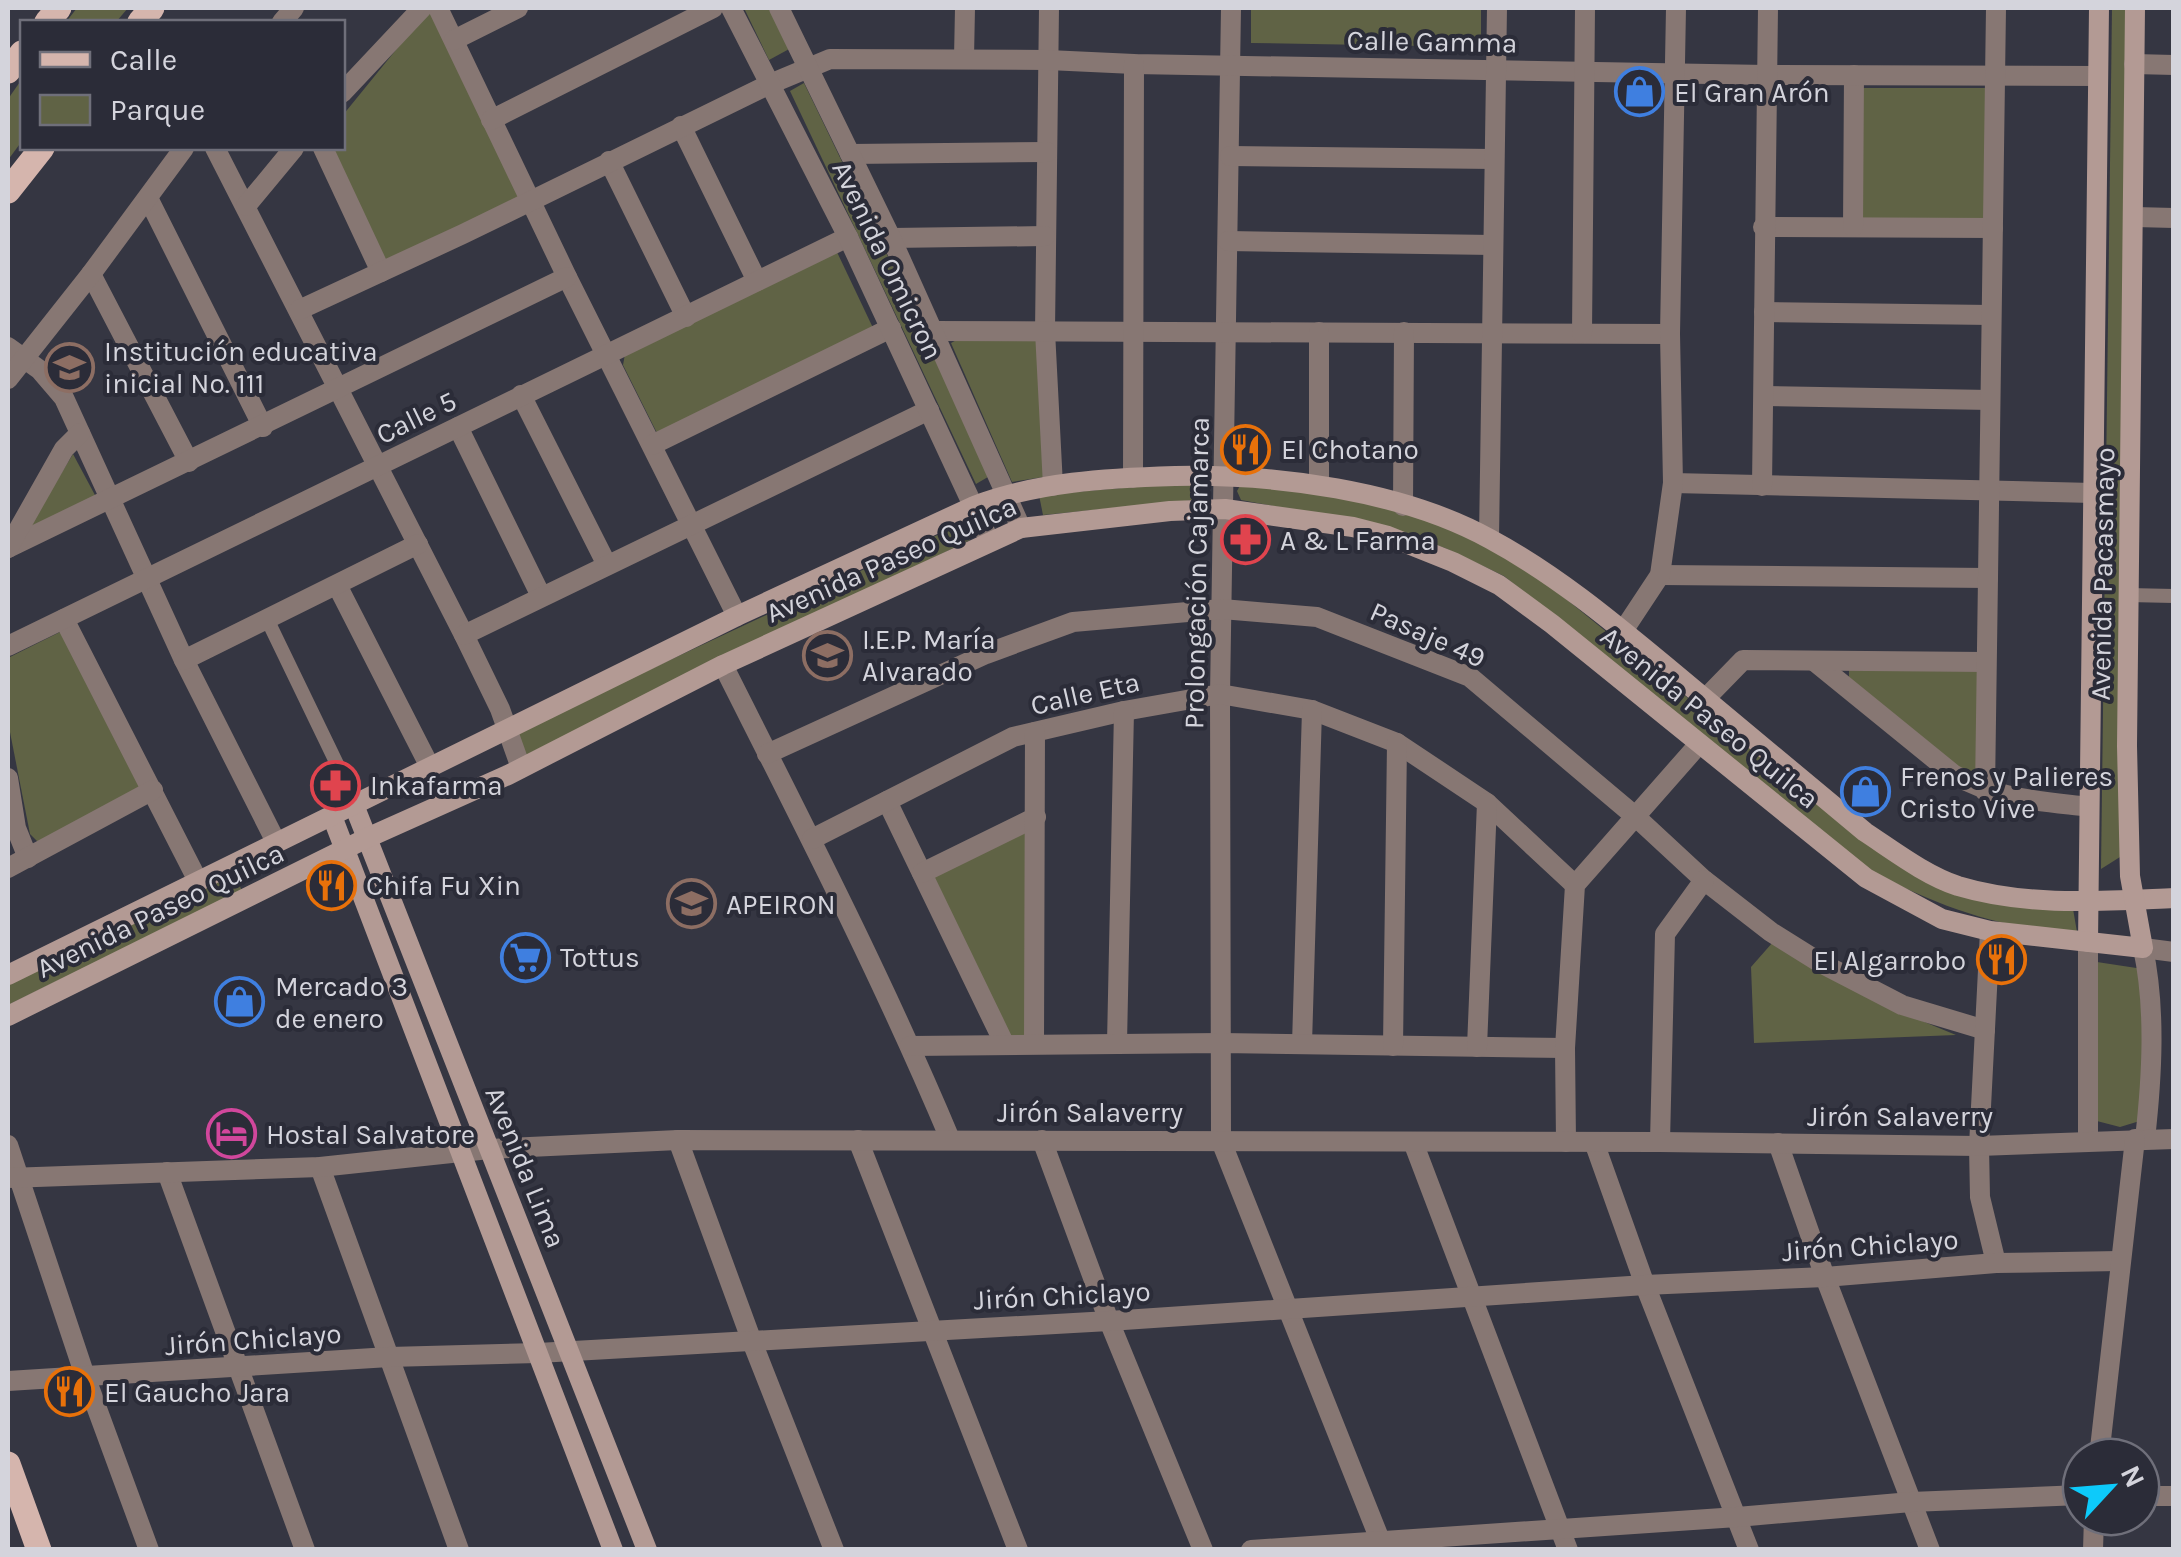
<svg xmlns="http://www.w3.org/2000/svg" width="2181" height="1557" font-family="Karla,sans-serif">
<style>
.green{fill:#606345}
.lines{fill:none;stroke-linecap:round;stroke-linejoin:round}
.pedestrian{stroke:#877773;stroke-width:14}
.minor{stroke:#877773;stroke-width:20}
.tertiary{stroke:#877773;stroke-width:20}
.secondary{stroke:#b39a94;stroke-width:20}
.primary{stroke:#d5b5ad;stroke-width:25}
.labels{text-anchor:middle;stroke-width:8;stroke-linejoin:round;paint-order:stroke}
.street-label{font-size:28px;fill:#d4d4dc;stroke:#2b2c38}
.poi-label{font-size:28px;fill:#d4d4dc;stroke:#2b2c38;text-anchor:start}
</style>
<rect width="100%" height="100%" fill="#353642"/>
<g class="green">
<path d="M77,8H128L116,22H66Z"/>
<path d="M430,8L525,194L387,264L333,148H342L343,115Z"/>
<path d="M744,8H771L791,48L769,60Z"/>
<path d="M1251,8H1481V47L1251,43Z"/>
<path d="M2112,8H2129L2120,857L2101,869Z"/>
<path d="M22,79V141L8,160V99Z"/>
<path d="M804,83L993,474L976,484L790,91Z"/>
<path d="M1860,88H1988L1986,224L1857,225Z"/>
<path d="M836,250L874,330L658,435L623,365L625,354Z"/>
<path d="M964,336L1044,337L1050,476L1012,482L951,343Z"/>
<path d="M73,454L96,497L28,528Z"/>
<path d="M1205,481V499L1043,515L1039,495Z"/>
<path d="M1241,484C1308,492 1376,501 1440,523C1482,538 1520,566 1555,590L1865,842L1918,876L2073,909L2077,932C2002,931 1930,903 1865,868L1504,576L1445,548L1385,527L1241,500L1237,491Z"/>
<path d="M961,524L970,540L524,756L518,731Z"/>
<path d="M62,631L145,789L38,842L30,834L8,722V658Z"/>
<path d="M1849,667L1977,669V770L1968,773L1957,769L1849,679Z"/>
<path d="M1031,829L1027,1036L1011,1038L933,875Z"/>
<path d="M234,873L242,891L8,1005V983Z"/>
<path d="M1773,942C1832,983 1890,1008 1956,1035L1754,1043L1751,967Z"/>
<path d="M2097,962L2143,969V1120L2120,1127L2093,1120Z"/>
</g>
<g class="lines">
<g class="pedestrian">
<path d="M2128,595L2174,596"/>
<path d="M267,619L351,793"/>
</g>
<g class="minor">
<path d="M438,8L567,277L737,616"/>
<path d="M1049,8L1045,331L1053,486"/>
<path d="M1231,8L1220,694L1221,1141L1384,1550"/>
<path d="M282,22L294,8"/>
<path d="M454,40L518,8"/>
<path d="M964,58L965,8"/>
<path d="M2134,64L2174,65"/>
<path d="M342,93L422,8"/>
<path d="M491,120L713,8"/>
<path d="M681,126L757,281"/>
<path d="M215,148L464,635L500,709L521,768"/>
<path d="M323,148L381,272"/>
<path d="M850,154L1047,152"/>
<path d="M1230,156L1494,159"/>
<path d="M609,161L686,317"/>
<path d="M148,198L263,427"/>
<path d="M246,206L294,148"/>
<path d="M2135,217L2174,218"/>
<path d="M1763,227L1993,228"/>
<path d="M1853,227L1854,75"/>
<path d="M891,238L1045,236"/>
<path d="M1228,241L1493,245"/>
<path d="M91,274L189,462"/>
<path d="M299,310L463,234L770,84L830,59L1048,60L1134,64L1767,75L2098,76"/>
<path d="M1764,312L1991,315"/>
<path d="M933,331L1670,334"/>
<path d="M1319,332V485"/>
<path d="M1582,333L1585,8"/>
<path d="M8,347L40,370L64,398L184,660L276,842"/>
<path d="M8,379L91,274L184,148"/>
<path d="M521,395L607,565"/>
<path d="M1764,396L1990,400"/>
<path d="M458,427L541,596"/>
<path d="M652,445L891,328"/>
<path d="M1133,478L1134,64"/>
<path d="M1673,483L2093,493"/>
<path d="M1762,486L1768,8"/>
<path d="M1403,506L1404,332"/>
<path d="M1489,538L1497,8"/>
<path d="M8,548L567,277"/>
<path d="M8,548L64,449L80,433"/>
<path d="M1660,575L1988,578"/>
<path d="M337,585L430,767"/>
<path d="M64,619L198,881"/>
<path d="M1623,631L1660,575L1673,483L1670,334L1676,8"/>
<path d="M464,635L929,410"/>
<path d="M8,646L848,237"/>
<path d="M184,660L418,544"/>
<path d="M1814,661L1953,774C1995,799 2041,801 2089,807"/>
<path d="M723,665C802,822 882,977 950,1139"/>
<path d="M1705,699L1743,660L1986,662"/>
<path d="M767,754L986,654L1073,622L1222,609L1317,617L1470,677L1636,817L1704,880L1771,932L1819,962L1902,1005L1985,1030"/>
<path d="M8,778L16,828L28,858"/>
<path d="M1985,791L1996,8"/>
<path d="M887,801L1004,1043"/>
<path d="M812,839L1013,737L1124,711L1220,694L1312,710L1397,743L1487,803L1575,885"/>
<path d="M8,868L153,790"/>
<path d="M922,873L1036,817"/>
<path d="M1990,931L1979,1146L1980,1197L1996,1263"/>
<path d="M2143,948L2174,952"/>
<path d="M1034,1043L1035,732"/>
<path d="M1117,1043L1124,711"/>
<path d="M1302,1044L1312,710"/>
<path d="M910,1046L1221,1043L1565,1048"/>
<path d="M1393,1046L1397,743"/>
<path d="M1477,1047L1487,803"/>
<path d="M678,1140L751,1339L834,1550"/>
<path d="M858,1140L1018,1550"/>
<path d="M1042,1140L1109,1321L1203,1550"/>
<path d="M1413,1142L1568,1550"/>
<path d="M1566,1142L1565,1048L1575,885L1699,744"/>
<path d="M1594,1142L1645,1285L1749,1550"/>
<path d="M1660,1142L1665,934L1704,880"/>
<path d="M1778,1143L1825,1277L1930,1550"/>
<path d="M8,1145L85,1376L149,1550"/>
<path d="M320,1167L459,1550"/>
<path d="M167,1172L305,1550"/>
<path d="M8,1178L320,1167L489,1149"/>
<path d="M8,1381L389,1357L538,1353L1109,1321L1645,1285L1825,1277L1996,1263L2119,1261"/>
<path d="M2141,1496H2174"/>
<path d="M1251,1550L1737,1517L1911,1502L2081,1495"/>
</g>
<g class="tertiary">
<path d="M731,8L848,237L989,540"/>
<path d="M779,8L891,238L1021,528"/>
<path d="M2143,948C2156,1009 2152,1077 2145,1139"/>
<path d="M2088,1140V942"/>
<path d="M489,1149L678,1140L1660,1142L1979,1146L2174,1139"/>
<path d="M2099,1457L2135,1139"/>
<path d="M2093,1550L2094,1517"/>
</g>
<g class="secondary">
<path d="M354,805L647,1550"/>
<path d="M332,816L613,1550"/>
<path d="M2088,942L2099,8"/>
<path d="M8,975L737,616L974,506C1037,482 1107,478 1175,476C1275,474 1401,490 1490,539C1557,575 1615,624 1673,672C1737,725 1801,778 1865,832C1894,851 1925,875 1958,886C2028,907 2102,901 2174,898"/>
<path d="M8,1016L367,838L508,775L723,665L1021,528L1170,511L1225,509L1353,527L1388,536L1453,562L1499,585L1552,624L1866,878L1942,919L1990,931L2143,948L2130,876L2127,746L2135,8"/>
</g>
<g class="primary">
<path d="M47,22L59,8"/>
<path d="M140,22L152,8"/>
<path d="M8,71L22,53"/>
<path d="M8,191L42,148"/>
<path d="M8,1464L39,1550"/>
</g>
</g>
<defs>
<symbol id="shop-ring" viewBox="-11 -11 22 22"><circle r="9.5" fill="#2b2c38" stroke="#3f7fe0" stroke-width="1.5"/><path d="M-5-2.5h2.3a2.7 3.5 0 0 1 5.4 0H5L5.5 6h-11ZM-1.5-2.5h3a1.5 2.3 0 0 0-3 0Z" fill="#3f7fe0"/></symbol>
<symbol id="school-ring" viewBox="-11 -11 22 22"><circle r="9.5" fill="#2b2c38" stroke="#8d6e63" stroke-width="1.5"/><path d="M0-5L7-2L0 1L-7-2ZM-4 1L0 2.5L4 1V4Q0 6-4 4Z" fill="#8d6e63"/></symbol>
<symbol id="restaurant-ring" viewBox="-11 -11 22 22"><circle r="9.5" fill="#2b2c38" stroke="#e8710a" stroke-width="1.5"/><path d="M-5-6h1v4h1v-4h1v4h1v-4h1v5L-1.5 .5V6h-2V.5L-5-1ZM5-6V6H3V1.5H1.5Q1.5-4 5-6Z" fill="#e8710a"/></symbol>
<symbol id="pharmacy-ring" viewBox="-11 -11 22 22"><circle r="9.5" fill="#2b2c38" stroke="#e0444e" stroke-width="1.5"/><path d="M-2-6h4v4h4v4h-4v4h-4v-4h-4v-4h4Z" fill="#e0444e"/></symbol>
<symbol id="university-ring" viewBox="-11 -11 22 22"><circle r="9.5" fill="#2b2c38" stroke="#8d6e63" stroke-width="1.5"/><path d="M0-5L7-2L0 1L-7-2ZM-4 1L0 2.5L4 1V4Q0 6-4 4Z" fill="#8d6e63"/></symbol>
<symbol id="supermarket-ring" viewBox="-11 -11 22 22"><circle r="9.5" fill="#2b2c38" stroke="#3f7fe0" stroke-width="1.5"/><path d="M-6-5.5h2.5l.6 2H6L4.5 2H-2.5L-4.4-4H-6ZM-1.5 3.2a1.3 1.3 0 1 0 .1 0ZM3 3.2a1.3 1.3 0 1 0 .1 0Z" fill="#3f7fe0"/></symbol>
<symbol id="hotel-ring" viewBox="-11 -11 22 22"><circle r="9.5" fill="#2b2c38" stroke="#d1479c" stroke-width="1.5"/><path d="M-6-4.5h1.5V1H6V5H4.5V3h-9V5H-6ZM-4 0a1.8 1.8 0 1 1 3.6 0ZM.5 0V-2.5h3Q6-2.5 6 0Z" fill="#d1479c"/></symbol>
</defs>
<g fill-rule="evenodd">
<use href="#shop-ring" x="1612" y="64" width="55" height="55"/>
<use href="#school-ring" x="42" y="340" width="55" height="55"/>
<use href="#restaurant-ring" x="1218" y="422" width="55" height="55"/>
<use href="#pharmacy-ring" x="1218" y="512" width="55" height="55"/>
<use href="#school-ring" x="800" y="628" width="55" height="55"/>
<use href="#pharmacy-ring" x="308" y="758" width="55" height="55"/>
<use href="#shop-ring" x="1838" y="764" width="55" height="55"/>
<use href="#restaurant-ring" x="304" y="858" width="55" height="55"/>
<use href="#university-ring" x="664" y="876" width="55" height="55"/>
<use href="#supermarket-ring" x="498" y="930" width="55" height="55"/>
<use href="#restaurant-ring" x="1974" y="932" width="55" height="55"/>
<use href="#shop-ring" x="212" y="974" width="55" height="55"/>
<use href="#hotel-ring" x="204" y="1106" width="55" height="55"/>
<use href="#restaurant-ring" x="42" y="1364" width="55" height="55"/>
</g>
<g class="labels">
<g class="street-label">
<text transform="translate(1432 41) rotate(1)" y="10">Calle Gamma</text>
<text transform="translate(888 260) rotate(64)" y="10">Avenida Omicron</text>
<text transform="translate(416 417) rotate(-26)" y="10">Calle 5</text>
<text transform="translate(891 559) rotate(-24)" y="10">Avenida Paseo Quilca</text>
<text transform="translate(1196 573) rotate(-89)" y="10">Prolongación Cajamarca</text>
<text transform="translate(2102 574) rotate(-89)" y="10">Avenida Pacasmayo</text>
<text transform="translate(1428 634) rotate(24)" y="10">Pasaje 49</text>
<text transform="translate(1085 693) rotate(-13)" y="10">Calle Eta</text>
<text transform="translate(1710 717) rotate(39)" y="10">Avenida Paseo Quilca</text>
<text transform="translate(160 910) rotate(-26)" y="10">Avenida Paseo Quilca</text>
<text x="1090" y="1122">Jirón Salaverry</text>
<text x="1900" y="1126">Jirón Salaverry</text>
<text transform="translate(526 1167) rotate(68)" y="10">Avenida Lima</text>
<text transform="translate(1870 1245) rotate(-4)" y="10">Jirón Chiclayo</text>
<text transform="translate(1062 1295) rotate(-3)" y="10">Jirón Chiclayo</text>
<text transform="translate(253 1339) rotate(-4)" y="10">Jirón Chiclayo</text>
</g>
<g class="poi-label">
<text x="1674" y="102">El Gran Arón</text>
<text x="104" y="361">Institución educativa<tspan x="104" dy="32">inicial No. 111</tspan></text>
<text x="1281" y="459">El Chotano</text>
<text x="1280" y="550">A &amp; L Farma</text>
<text x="862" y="649">I.E.P. María<tspan x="862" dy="32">Alvarado</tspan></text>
<text x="1900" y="786">Frenos y Palieres<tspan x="1900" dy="32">Cristo Vive</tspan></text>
<text x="370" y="795">Inkafarma</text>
<text x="366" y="895">Chifa Fu Xin</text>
<text x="726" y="914">APEIRON</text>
<text x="560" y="967">Tottus</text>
<text x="1966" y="970" text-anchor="end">El Algarrobo</text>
<text x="275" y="996">Mercado 3<tspan x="275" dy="32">de enero</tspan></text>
<text x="266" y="1144">Hostal Salvatore</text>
<text x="104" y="1402">El Gaucho Jara</text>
</g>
</g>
<rect width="2181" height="1557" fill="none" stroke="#d4d4dc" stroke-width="20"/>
<rect x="20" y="20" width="325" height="130" fill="#2b2c38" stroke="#6f6f7a" stroke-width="2.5"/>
<rect x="40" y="52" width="50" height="15" fill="#d5b5ad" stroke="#6f6f7a" stroke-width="2.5"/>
<text x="110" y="70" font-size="30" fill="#d4d4dc">Calle</text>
<rect x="40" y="95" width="50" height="30" fill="#606345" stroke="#6f6f7a" stroke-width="2.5"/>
<text x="110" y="120" font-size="30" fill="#d4d4dc">Parque</text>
<g transform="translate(2111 1487) rotate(64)"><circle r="48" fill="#2b2c38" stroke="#6f6f7a" stroke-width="2.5"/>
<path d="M0-8L18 38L0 25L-18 38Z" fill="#0dcafa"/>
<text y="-15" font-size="28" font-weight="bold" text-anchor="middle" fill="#d4d4dc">N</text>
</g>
</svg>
